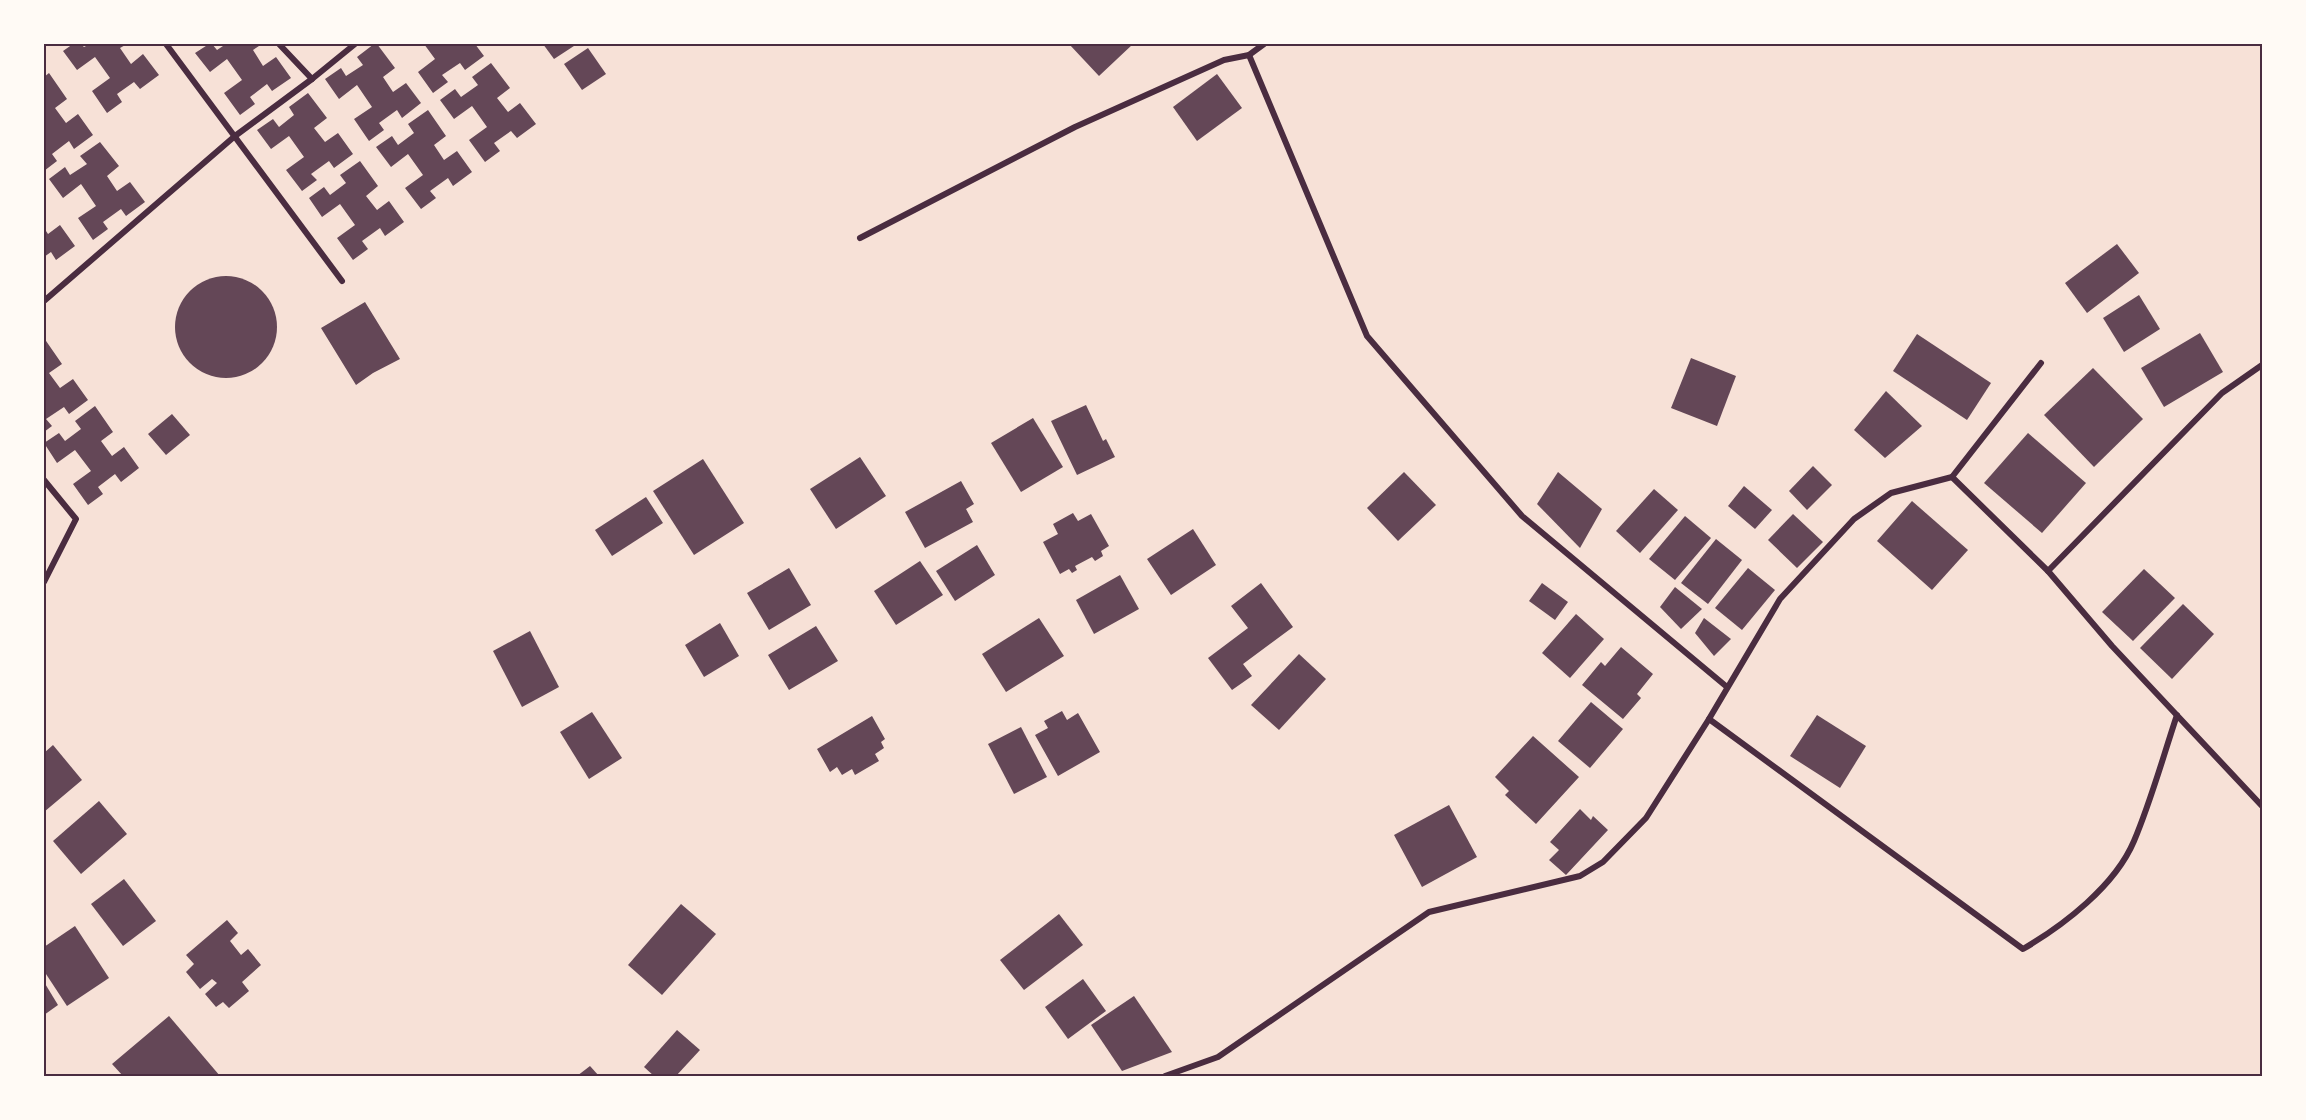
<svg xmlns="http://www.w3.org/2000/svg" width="2306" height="1120" font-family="Arial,sans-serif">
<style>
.building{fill:#644757}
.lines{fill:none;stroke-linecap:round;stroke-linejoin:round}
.minor{stroke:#4a2c40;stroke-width:6}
.neatline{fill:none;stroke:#4a2c40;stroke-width:2}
</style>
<rect width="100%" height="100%" fill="#f7e1d7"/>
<g class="building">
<path d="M73,44H81L84,47L90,44H127L120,48L131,64L143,54L159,75L140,89L134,82L117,94L122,102L107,113L92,91L110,78L95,57L77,70L63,51Z"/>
<path d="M209,44H212L217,50L226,44H262L253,50L263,66L276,57L291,78L272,91L267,84L250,97L255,104L240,115L224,93L242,80L227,59L210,72L195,53Z"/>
<path d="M374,44H377L395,68L383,77L393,92L406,83L421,103L402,118L397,110L379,123L384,130L369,141L354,119L372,107L357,85L339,99L325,79L341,68L346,76L363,65L357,57Z"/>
<path d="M424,44H475L484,56L465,70L460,63L442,75L448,82L433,93L418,72L435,59Z"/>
<path d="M543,44H577L554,59Z"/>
<path d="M1069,44H1133L1099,76Z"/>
<path d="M588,48L606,74L582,90L564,64Z"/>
<path d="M491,63L510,88L497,98L508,112L520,103L536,124L517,138L511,131L494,143L500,151L485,162L469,140L487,127L472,106L454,119L440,100L455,89L461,97L478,85L472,77Z"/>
<path d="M49,73L67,99L55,108L66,123L78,114L93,135L74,149L69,141L52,154L57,161L44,171V77Z"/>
<path d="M1217,74L1242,108L1197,141L1173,107Z"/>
<path d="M308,93L327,118L314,128L325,142L338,133L353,154L334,168L329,161L311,174L317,180L302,191L286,170L304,157L289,136L271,149L257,130L273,119L279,127L294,115L289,107Z"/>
<path d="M428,110L446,136L434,145L444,160L457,151L472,172L453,186L448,178L430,191L436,198L421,209L405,188L423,175L408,154L391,167L376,147L392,136L398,145L414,133L408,124Z"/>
<path d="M100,142L119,166L107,176L117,191L130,182L145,202L126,216L121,209L103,222L108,229L93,240L78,218L96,206L81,184L63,198L49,179L65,167L70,175L87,164L80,156Z"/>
<path d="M360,161L378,186L366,196L377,210L389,201L404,222L385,236L380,228L362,241L368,249L353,260L337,238L355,225L340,204L322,217L309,198L324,187L330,195L346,183L340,175Z"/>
<path d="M60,225L75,246L56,260L51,252L44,257V228L48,234Z"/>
<path d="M2117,244L2139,273L2087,313L2065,283Z"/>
<circle cx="226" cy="327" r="51"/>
<path d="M2139,295L2160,329L2124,352L2103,318Z"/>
<path d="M365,302L400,359L373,373L356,385L321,328Z"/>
<path d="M2200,333L2223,372L2164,407L2141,368Z"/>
<path d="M1917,334L1991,383L1967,420L1893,371Z"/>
<path d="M44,338L62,364L49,373L60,388L73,379L88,400L69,414L64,407L46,419L52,426L44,432Z"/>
<path d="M1691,358L1736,376L1717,426L1671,408Z"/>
<path d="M2093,368L2143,419L2094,467L2044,415Z"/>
<path d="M1886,391L1922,426L1885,458L1854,430Z"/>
<path d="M1086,405L1103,441L1106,439L1115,457L1077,475L1051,421Z"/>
<path d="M95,406L113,432L101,441L112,456L124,447L139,468L121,482L115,474L98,487L103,494L88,505L73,484L91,471L75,450L57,463L44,443L59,433L65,441L81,429L75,421Z"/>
<path d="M172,414L190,435L166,455L148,434Z"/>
<path d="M1033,418L1063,467L1021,492L991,443Z"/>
<path d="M2028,433L2086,483L2042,533L1984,483Z"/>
<path d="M860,457L886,496L836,529L810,489Z"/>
<path d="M703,459L744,523L694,555L653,491Z"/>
<path d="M1813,466L1832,485L1807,510L1789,491Z"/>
<path d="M1404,472L1436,505L1398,541L1367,508Z"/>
<path d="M1558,472L1602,509L1580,548L1537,504Z"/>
<path d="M961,481L974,504L966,509L973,522L925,548L905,512Z"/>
<path d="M1744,486L1772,510L1755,529L1728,506Z"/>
<path d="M1654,489L1678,510L1640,553L1616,531Z"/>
<path d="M646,497L663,523L612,556L595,530Z"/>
<path d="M1912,501L1968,550L1932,590L1877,541Z"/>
<path d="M1073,513L1078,521L1091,514L1109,546L1101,551L1103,556L1095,561L1092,557L1075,566L1077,570L1072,573L1069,569L1060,574L1043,542L1058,534L1053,524Z"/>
<path d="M1793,514L1823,542L1797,568L1768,540Z"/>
<path d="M1685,516L1711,538L1675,580L1649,559Z"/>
<path d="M1193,529L1216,565L1171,595L1147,559Z"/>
<path d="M1716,539L1742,560L1708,604L1681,583Z"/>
<path d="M977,545L995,575L955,601L936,571Z"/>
<path d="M920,561L943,595L896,625L874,591Z"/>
<path d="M789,568L811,605L769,630L747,593Z"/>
<path d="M1748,568L1775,590L1742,630L1715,608Z"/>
<path d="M2144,569L2175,598L2133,641L2102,612Z"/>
<path d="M1120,575L1139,609L1094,634L1076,600Z"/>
<path d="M1261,583L1293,627L1243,664L1252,676L1232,690L1208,658L1248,628L1231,606Z"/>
<path d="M1542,583L1568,602L1555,620L1529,601Z"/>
<path d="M1675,587L1702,609L1681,629L1660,607Z"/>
<path d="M2183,604L2214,634L2172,679L2140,648Z"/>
<path d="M1576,614L1604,639L1570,678L1542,653Z"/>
<path d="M1039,618L1064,656L1006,692L982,654Z"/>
<path d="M1704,618L1731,639L1714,656L1695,633Z"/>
<path d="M720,623L739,656L704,677L685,645Z"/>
<path d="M816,626L838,661L789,690L768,655Z"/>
<path d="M530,631L559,687L522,707L493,651Z"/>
<path d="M1621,647L1653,674L1637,694L1641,698L1623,719L1582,685L1601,662L1605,666Z"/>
<path d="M1299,654L1326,679L1279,730L1251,705Z"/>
<path d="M1591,702L1623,729L1590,768L1558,741Z"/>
<path d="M1062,711L1067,720L1078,713L1100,752L1058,776L1035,735L1048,728L1044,721Z"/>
<path d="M592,712L622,758L589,779L560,732Z"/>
<path d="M1817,715L1866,746L1840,788L1790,756Z"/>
<path d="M872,716L885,739L881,742L884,748L875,754L879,761L855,775L852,769L842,775L837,767L830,772L817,749Z"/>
<path d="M1021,727L1047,777L1014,794L988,744Z"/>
<path d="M1533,736L1579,777L1536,824L1505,795L1509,791L1495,777Z"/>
<path d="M53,745L82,780L44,812V753Z"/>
<path d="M99,801L127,834L81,874L53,841Z"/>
<path d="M1449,805L1477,857L1422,887L1394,835Z"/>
<path d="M1580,809L1591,820L1593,816L1608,830L1566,875L1549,860L1559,850L1550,842Z"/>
<path d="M124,879L156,921L123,946L91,904Z"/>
<path d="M681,904L716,934L662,995L628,965Z"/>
<path d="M1059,914L1083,945L1024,990L1000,960Z"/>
<path d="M227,920L238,933L230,941L241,955L248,949L261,965L242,982L249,991L229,1008L223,1002L216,1007L205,994L217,983L212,979L200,989L186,972L194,964L186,955Z"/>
<path d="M75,926L109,978L67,1006L44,971V947Z"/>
<path d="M1083,979L1106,1011L1068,1039L1045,1007Z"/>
<path d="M44,982L58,1005L44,1015Z"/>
<path d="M1134,996L1172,1052L1122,1071L1091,1025Z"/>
<path d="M169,1016L220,1076H123L112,1064Z"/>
<path d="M677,1030L700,1050L676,1076H654L644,1067Z"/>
<path d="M590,1066L599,1076H577Z"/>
</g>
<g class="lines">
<g class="minor">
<path d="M166,44L342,281"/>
<path d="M279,44L312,79"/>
<path d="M1249,55L1367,336L1522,516L1727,687"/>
<path d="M860,238L1075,127L1224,60L1249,55L1264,44"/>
<path d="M44,301L235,136L312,79L355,44"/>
<path d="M1952,477L2048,571L2112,646L2262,806"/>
<path d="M44,480L76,519L44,582"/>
<path d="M2048,571L2222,393L2262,365"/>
<path d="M1709,719L2023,949C2064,925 2115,886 2134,841C2151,801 2163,757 2177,715"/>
<path d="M1165,1076L1218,1057L1429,912L1580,876L1603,862L1646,818L1709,719L1780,599L1854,519L1891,493L1952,477L2041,363"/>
</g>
</g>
<rect width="2306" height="1120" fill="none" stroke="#fffaf5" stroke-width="90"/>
<rect x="45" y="45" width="2216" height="1030" class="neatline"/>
</svg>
